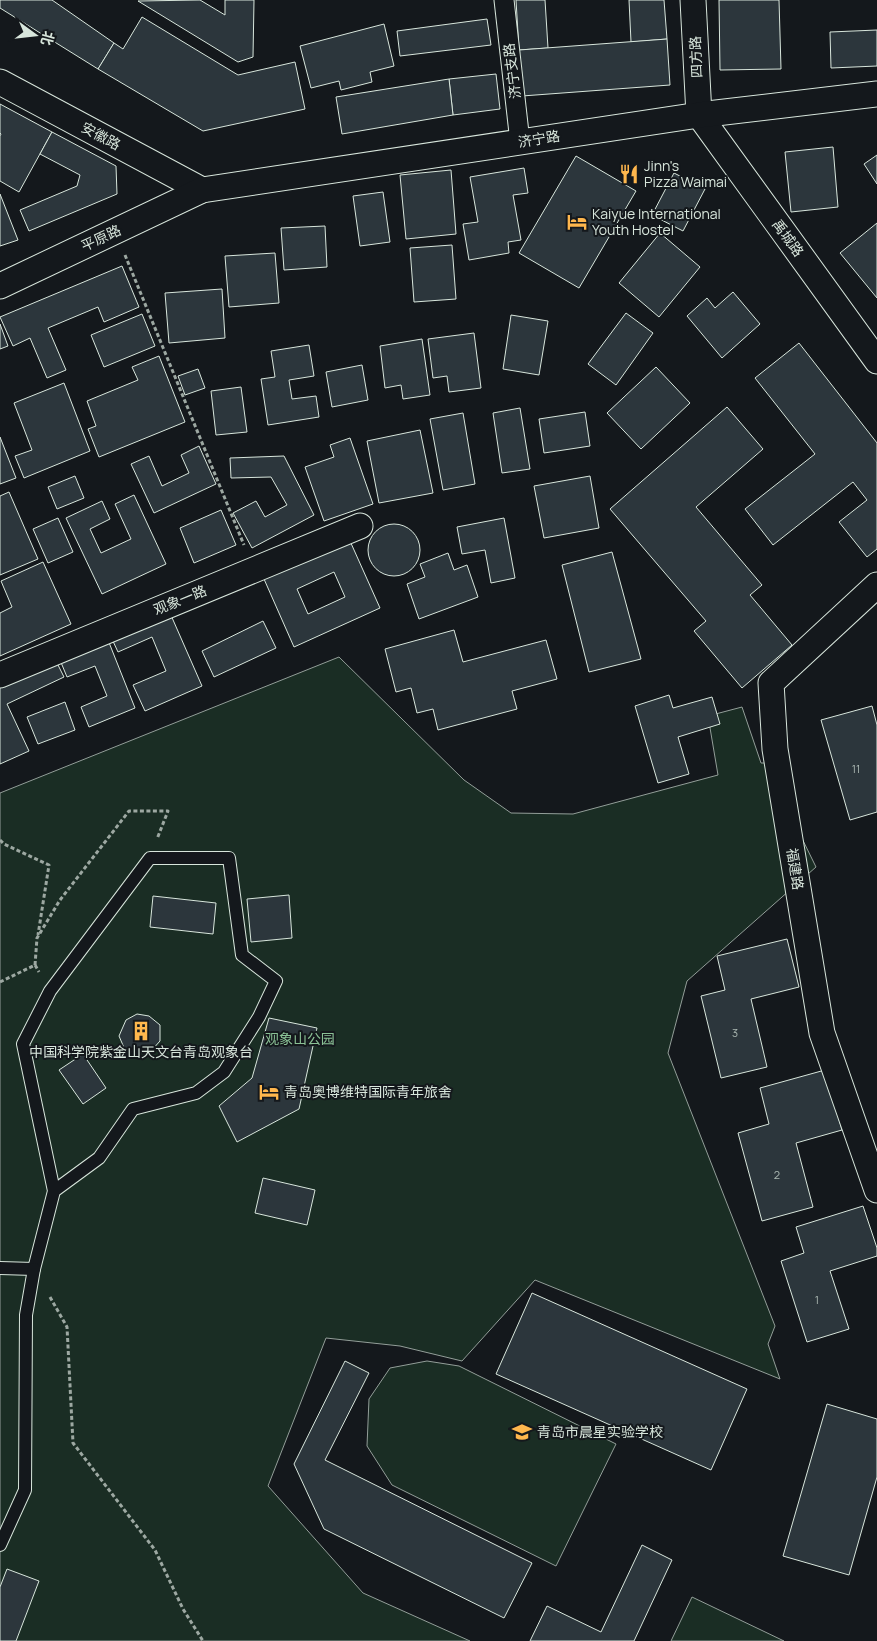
<svg xmlns="http://www.w3.org/2000/svg" width="877" height="1641" font-family="Manrope,'Noto Sans SC',sans-serif">
<style>
.green{fill:#1a2d24;stroke:#939e99}
.building{fill:#2c363c;stroke:#d8e6dc;fill-rule:evenodd}
.lines{fill:none;stroke-linecap:round;stroke-linejoin:round}
.service-casing{stroke:#d8e6dc;stroke-width:14}
.pedestrian-casing{stroke:#d8e6dc;stroke-width:21}
.minor-casing{stroke:#d8e6dc;stroke-width:27}
.path{stroke:#9da8a2;stroke-width:3;stroke-dasharray:4 2.5;stroke-linecap:butt}
.service{stroke:#14181c;stroke-width:12}
.pedestrian{stroke:#14181c;stroke-width:19}
.minor{stroke:#14181c;stroke-width:25}
.labels{text-anchor:middle;stroke-width:4;stroke-linejoin:round;paint-order:stroke}
.number-label{font-size:11px;fill:#adbab4}
.street-label{font-size:14px;fill:#d8e6dc;stroke:#14181c}
.poi-label{font-size:14px;fill:#d8e6dc;stroke:#14181c;text-anchor:start}
.park-label{font-size:14px;fill:#8ac095;stroke:#14181c}
</style>
<rect width="100%" height="100%" fill="#14181c"/>
<g class="green">
<path d="M339,657L464,780L511,813L573,814L718,775L708,716L742,707L761,763H765L816,867L687,981L668,1053L775,1326L768,1344L780,1379L535,1280L462,1361L400,1346L326,1338L268,1486L363,1593L470,1641H0V793Z"/>
<path d="M427,1361L459,1366L616,1444L556,1566L392,1485L367,1446L369,1399L390,1368Z"/>
<path d="M692,1597L784,1641H671Z"/>
</g>
<g class="building">
<path d="M0,0H52L114,43L98,69L0,8Z"/>
<path d="M200,0L225,15V0H254L253,57L238,62L138,1Z"/>
<path d="M516,0H545L548,48L519,50Z"/>
<path d="M629,0H664L667,39L631,42Z"/>
<path d="M719,0H779L781,69L720,70Z"/>
<path d="M142,17L238,75L295,62L305,109L203,131L98,69L114,43L123,49Z"/>
<path d="M487,19L491,45L400,56L397,31Z"/>
<path d="M384,24L394,66L370,72L372,82L341,90L339,81L311,88L300,46Z"/>
<path d="M877,30V66L831,68L830,32Z"/>
<path d="M667,39L670,85L522,96L519,50Z"/>
<path d="M496,74L500,109L453,115L449,79Z"/>
<path d="M449,79L453,115L342,134L336,97Z"/>
<path d="M0,104L52,132L19,192L0,181V136L1,134L0,133Z"/>
<path d="M52,132L116,166L117,194L29,231L20,210L77,186L80,175L40,154Z"/>
<path d="M833,147L838,207L791,212L785,152Z"/>
<path d="M877,155V184L864,164Z"/>
<path d="M576,156L636,191L579,288L519,253Z"/>
<path d="M524,168L528,193L513,195L521,240L508,242L509,253L469,260L463,224L478,222L470,177Z"/>
<path d="M451,170L456,234L406,239L400,175Z"/>
<path d="M674,173L705,189L683,231L652,215Z"/>
<path d="M383,192L390,242L360,246L353,196Z"/>
<path d="M0,194L18,240L0,246Z"/>
<path d="M877,223V298L840,253Z"/>
<path d="M325,226L327,267L284,270L281,228Z"/>
<path d="M660,233L700,267L659,317L619,283Z"/>
<path d="M452,245L456,299L414,302L410,248Z"/>
<path d="M275,253L279,303L229,307L225,256Z"/>
<path d="M122,266L139,307L104,322L98,307L48,328L66,370L47,378L30,338L13,346L0,317Z"/>
<path d="M222,289L225,338L169,343L165,293Z"/>
<path d="M733,292L760,324L722,358L687,316L707,298L715,308Z"/>
<path d="M626,313L653,333L616,385L588,364Z"/>
<path d="M142,314L155,346L104,367L91,335Z"/>
<path d="M511,315L548,321L539,375L503,369Z"/>
<path d="M0,324L8,346L0,349Z"/>
<path d="M474,333L481,388L449,392L447,376L433,378L428,339Z"/>
<path d="M422,339L430,395L403,399L401,385L385,388L380,346Z"/>
<path d="M799,343L877,443V549L867,557L839,522L867,500L853,482L773,545L745,509L815,454L755,378Z"/>
<path d="M309,345L314,376L289,380L292,399L316,396L319,417L268,425L261,379L275,377L271,351Z"/>
<path d="M159,356L185,422L99,457L88,429L96,426L87,401L138,380L132,367Z"/>
<path d="M362,365L368,400L332,407L326,372Z"/>
<path d="M656,367L690,403L641,449L607,413Z"/>
<path d="M198,369L205,388L185,395L178,376Z"/>
<path d="M64,383L90,451L24,478L15,456L32,450L14,403Z"/>
<path d="M241,387L247,432L216,435L211,391Z"/>
<path d="M727,407L763,449L696,507L762,585L750,595L792,645L742,688L694,631L706,621L610,509Z"/>
<path d="M520,408L530,469L502,473L493,413Z"/>
<path d="M585,412L590,446L544,453L539,419Z"/>
<path d="M463,413L475,484L443,490L430,419Z"/>
<path d="M420,430L433,493L379,503L367,441Z"/>
<path d="M0,437L16,478L0,484Z"/>
<path d="M350,438L373,504L324,521L305,467L334,457L330,445Z"/>
<path d="M199,446L216,484L154,513L131,464L149,456L162,486L189,473L181,455Z"/>
<path d="M284,456L314,515L252,548L233,513L256,501L265,517L287,505L271,477L231,478L230,458Z"/>
<path d="M75,476L84,498L57,509L48,487Z"/>
<path d="M590,476L599,528L544,538L534,486Z"/>
<path d="M9,492L38,559L0,575V496Z"/>
<path d="M134,495L166,564L102,594L66,518L102,501L110,519L90,529L101,553L131,539L115,504Z"/>
<path d="M221,510L236,545L194,563L180,528Z"/>
<path d="M58,518L73,552L48,563L33,529Z"/>
<path d="M504,518L515,578L491,583L485,550L462,554L457,527Z"/>
<circle cx="394" cy="550" r="26"/>
<path d="M350,541L380,608L294,647L264,579ZM334,572L345,597L308,614L297,589Z"/>
<path d="M612,552L641,659L589,672L562,565Z"/>
<path d="M448,553L454,570L467,565L478,597L419,619L407,584L425,577L420,564Z"/>
<path d="M43,562L71,624L0,656V613L12,607L1,581Z"/>
<path d="M170,613L202,686L145,711L133,685L166,671L152,637L118,652L112,639Z"/>
<path d="M263,621L276,648L214,677L202,651Z"/>
<path d="M454,630L463,662L546,640L557,679L512,691L517,709L438,730L433,709L417,713L411,688L396,692L385,649Z"/>
<path d="M108,640L135,708L89,727L81,707L107,696L95,666L67,677L60,660Z"/>
<path d="M54,657L64,677L7,704L29,751L0,764V682Z"/>
<path d="M669,695L673,708L712,697L720,724L678,737L689,774L658,783L635,706Z"/>
<path d="M65,702L75,730L38,744L27,717Z"/>
<path d="M872,706L877,725V812L850,820L821,720Z"/>
<path d="M289,895L292,938L251,942L247,899Z"/>
<path d="M153,896L216,903L213,934L150,927Z"/>
<path d="M787,939L799,987L751,999L767,1067L721,1078L701,996L725,990L717,956Z"/>
<path d="M137,1014L149,1016L160,1025V1041L151,1051L139,1054L125,1050L119,1036L126,1020Z"/>
<path d="M269,1018L317,1028L299,1109L237,1142L219,1106L252,1078Z"/>
<path d="M83,1054L106,1088L83,1104L59,1070Z"/>
<path d="M825,1070L842,1130L796,1143L813,1207L762,1221L738,1133L769,1124L760,1088Z"/>
<path d="M263,1178L315,1190L307,1225L255,1213Z"/>
<path d="M863,1206L877,1248V1256L830,1271L849,1329L807,1342L781,1261L804,1253L796,1227Z"/>
<path d="M532,1293L747,1389L711,1470L496,1374Z"/>
<path d="M345,1361L369,1373L325,1460L532,1563L504,1618L324,1529L294,1464Z"/>
<path d="M827,1404L877,1419V1477L849,1575L783,1556Z"/>
<path d="M642,1545L672,1560L634,1641H530L547,1606L601,1632Z"/>
<path d="M7,1569L39,1581L16,1641H0V1587Z"/>
</g>
<g class="lines">
<defs>
<g id="service">
<path d="M0,1268L34,1269L54,1191L99,1158L133,1109L196,1093L224,1072L259,1017L276,981L242,955L229,858H150L50,991L23,1044L54,1191"/>
<path d="M0,1545L25,1490L26,1315L34,1269"/>
</g>
<path id="pedestrian" d="M504,0L520,142"/>
<g id="minor">
<path d="M693,0L699,115"/>
<path d="M0,82L202,190"/>
<path d="M699,115L877,361"/>
<path d="M0,286L202,190L699,115L877,94"/>
<path d="M877,585L771,683L775,749L822,1033L877,1190"/>
<path d="M0,675L360,526"/>
</g>
</defs>
<use href="#service" class="service-casing"/>
<use href="#pedestrian" class="pedestrian-casing"/>
<use href="#minor" class="minor-casing"/>
<g class="path">
<path d="M125,255L244,545"/>
<path d="M0,840L4,844L49,865L38,935"/>
<path d="M35,965L37,938L60,900L129,811H168L157,839"/>
<path d="M0,982L35,965L39,972"/>
<path d="M50,1297L67,1327L73,1443L155,1550L183,1609L203,1641"/>
</g>
<use href="#service" class="service"/>
<use href="#pedestrian" class="pedestrian"/>
<use href="#minor" class="minor"/>
</g>
<defs>
<symbol id="restaurant-bare" viewBox="-9 -9 18 18"><path d="M-5-6h1v4h1v-4h1v4h1v-4h1v5L-1.5 .5V6h-2V.5L-5-1ZM5-6V6H3V1.5H1.5Q1.5-4 5-6Z" fill="#ffb74d" stroke="#14181c" stroke-width="2.5" paint-order="stroke"/></symbol>
<symbol id="hotel-bare" viewBox="-9 -9 18 18"><path d="M-6-4.5h1.5V1H6V5H4.5V3h-9V5H-6ZM-4 0a1.8 1.8 0 1 1 3.6 0ZM.5 0V-2.5h3Q6-2.5 6 0Z" fill="#ffb74d" stroke="#14181c" stroke-width="2.5" paint-order="stroke"/></symbol>
<symbol id="building-bare" viewBox="-9 -9 18 18"><path d="M-4-6H4V6H1V3H-1V6H-4ZM-2.5-4.3h1.7v1.8h-1.7ZM.8-4.3h1.7v1.8H.8ZM-2.5-1h1.7V.8h-1.7ZM.8-1h1.7V.8H.8Z" fill="#ffb74d" stroke="#14181c" stroke-width="2.5" paint-order="stroke"/></symbol>
<symbol id="school-bare" viewBox="-9 -9 18 18"><path d="M0-5L7-2L0 1L-7-2ZM-4 1L0 2.5L4 1V4Q0 6-4 4Z" fill="#ffb74d" stroke="#14181c" stroke-width="2.5" paint-order="stroke"/></symbol>
</defs>
<g fill-rule="evenodd">
<use href="#restaurant-bare" x="615" y="160" width="28" height="28"/>
<use href="#hotel-bare" x="563" y="208" width="28" height="28"/>
<use href="#building-bare" x="127" y="1017" width="28" height="28"/>
<use href="#hotel-bare" x="255" y="1078" width="28" height="28"/>
<use href="#school-bare" x="508" y="1418" width="28" height="28"/>
</g>
<g class="labels">
<g class="number-label">
<text x="856" y="773">11</text>
<text x="735" y="1037">3</text>
<text x="777" y="1179">2</text>
<text x="817" y="1304">1</text>
</g>
<g class="street-label">
<text transform="translate(696 57) rotate(-93)" y="5">四方路</text>
<text transform="translate(512 71) rotate(-97)" y="5">济宁支路</text>
<text transform="translate(101 136) rotate(28)" y="5">安徽路</text>
<text transform="translate(539 139) rotate(-9)" y="5">济宁路</text>
<text transform="translate(101 238) rotate(-25)" y="5">平原路</text>
<text transform="translate(788 238) rotate(54)" y="5">禹城路</text>
<text transform="translate(180 600) rotate(-22)" y="5">观象一路</text>
<text transform="translate(795 869) rotate(81)" y="5">福建路</text>
</g>
<g class="poi-label">
<text x="644" y="171">Jinn's<tspan x="644" dy="16">Pizza Waimai</tspan></text>
<text x="592" y="219">Kaiyue International<tspan x="592" dy="16">Youth Hostel</tspan></text>
<text x="141" y="1057" text-anchor="middle">中国科学院紫金山天文台青岛观象台</text>
<text x="284" y="1097">青岛奥博维特国际青年旅舍</text>
<text x="537" y="1437">青岛市晨星实验学校</text>
</g>
<g class="park-label">
<text x="300" y="1044">观象山公园</text>
</g>
</g>
<g transform="translate(35 35) rotate(105)" stroke="#14181c" stroke-width="4" paint-order="stroke">
<path d="M0-4L9 19L0 12L-9 19Z" fill="#d8e6dc"/>
<text y="-8" font-size="14" font-weight="bold" text-anchor="middle" fill="#d8e6dc">北</text>
</g>
</svg>
